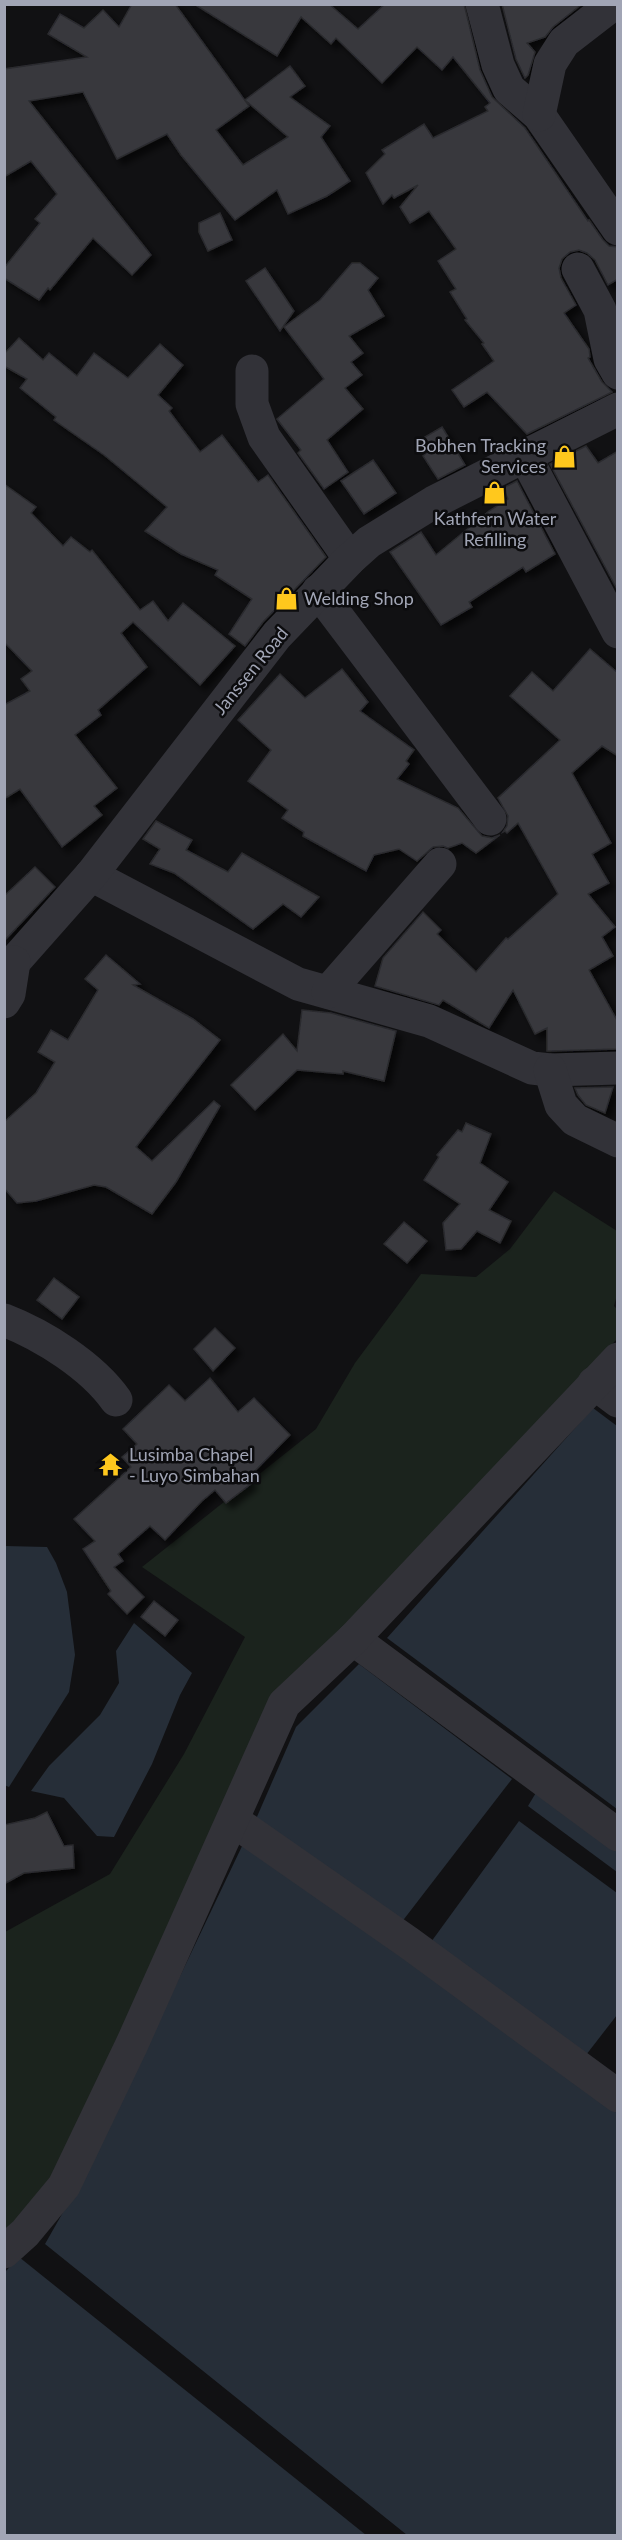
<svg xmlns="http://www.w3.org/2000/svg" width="622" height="2540" font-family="Lato,sans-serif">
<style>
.green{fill:#1b231d}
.water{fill:#262e38}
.building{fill:#38393e;stroke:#2b2b2f;stroke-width:1.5;filter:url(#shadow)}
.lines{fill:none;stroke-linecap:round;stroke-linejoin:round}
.minor{stroke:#323238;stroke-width:33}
.labels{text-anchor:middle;stroke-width:5;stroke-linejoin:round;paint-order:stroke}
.poi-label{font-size:18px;fill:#a1a5b5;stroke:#0c0c0e;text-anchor:start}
.street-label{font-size:18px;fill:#a1a5b5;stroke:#0c0c0e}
</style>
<defs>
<filter id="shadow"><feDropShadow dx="5.5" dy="5.5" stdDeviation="3" flood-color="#0009"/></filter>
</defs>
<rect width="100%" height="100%" fill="#111113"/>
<path class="green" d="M554,1191L617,1231L618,1291L614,1306L617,1309V1339L279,1701L61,2165L21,2214L5,2230V1932L110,1874L184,1754L245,1637L142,1567L316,1429L355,1363L421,1274L476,1277L510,1249Z"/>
<g class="water">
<path d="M593,1408L617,1426V1809L387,1638Z"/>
<path d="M5,1546L47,1547L56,1563L67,1592L75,1655L69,1692L9,1787L4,1785Z"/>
<path d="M134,1623L192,1673L180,1695L152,1764L114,1837L97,1836L64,1798L31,1791L49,1766L100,1715L119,1683L116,1651Z"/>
<path d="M359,1664L512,1779L401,1923L256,1819L296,1727Z"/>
<path d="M537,1791L617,1849V1872L528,1806Z"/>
<path d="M519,1821L617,1893V2015L586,2055L431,1942Z"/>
<path d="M244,1842L617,2113V2535H407L45,2244L91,2163Z"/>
<path d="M19,2257L366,2535L5,2536V2272Z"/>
</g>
<g class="building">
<path d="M132,4H175L249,106L216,130L243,165L288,137L245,100L290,66L305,86L290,97L330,126L321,137L350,181L327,196L288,214L277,190L235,220L181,155L167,134L117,159L83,92L29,101L151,255L132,275L93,238L50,290L48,288L39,300L4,278V268L40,223L35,219L57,194L31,161L4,177V69L87,57L48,34L60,14L84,28L103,10L119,27Z"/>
<path d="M194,4H329L358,29L385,4H464L480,70L492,97L525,128L588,221L589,220L603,240L609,246L618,247V279L608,285L595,260L587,253L579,250L570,252L562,259L559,268L561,278L576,305L564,313L589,349L590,357L588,358L602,382L612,392L527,434L487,392L464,407L452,390L494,361L482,344L484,343L465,320L467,319L450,292L456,289L438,261L456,249L429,211L410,223L400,207L418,185L394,198L392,195L383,204L366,173L385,154L382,150L424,124L433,138L488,111L485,107L490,103L453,57L442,70L417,47L382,83L336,38L331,44L301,17L277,56Z"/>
<path d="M502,4H582L553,27L545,37L527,43L535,52L528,75L525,78L516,59Z"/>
<path d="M220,213L232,240L208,251L199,232V223Z"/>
<path d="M352,263H360L378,278L368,290L384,316L349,336L363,353L351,362L362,375L345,388L363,409L327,440L348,472L324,489L298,453L301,450L277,419L324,379L284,327L320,300Z"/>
<path d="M265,268L294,311L280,331L246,281Z"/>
<path d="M19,338L43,360L49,353L77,376L94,353L128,378L160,344L183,365L158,395L172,408L169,411L200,452L222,435L258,482L268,475L326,557L263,622L245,646L229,634L252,599L215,575L218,570L181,554L145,531L167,507L104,455L54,420L56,417L20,388L27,379L4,366V354Z"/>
<path d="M442,427L465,465L438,479L423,456L431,449L425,437Z"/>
<path d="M586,446L598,463L618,451V591L550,464Z"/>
<path d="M373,460L396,493L364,514L341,481Z"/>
<path d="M517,481L555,554L526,572L523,567L469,602L472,607L441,625L390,552L421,532L436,555L489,511L508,499L503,488Z"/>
<path d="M4,484L36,507L31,513L63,546L71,537L90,552L92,550L140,610L153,601L168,621L183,603L235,646L200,685L133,622L121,633L147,667L98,710L101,715L75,735L117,788L94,806L102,815L62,847L20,789L4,799V705L30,691L21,679L32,671L4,642Z"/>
<path d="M590,649L618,673V756L602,746L572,773L611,843L592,854L609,883L588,894L615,927L602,937L613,956L589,970L618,1022V1049L551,1051H547V1028L535,1034L513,990L489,1028L443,1000L439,1005L375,986L383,958L423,912L441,930L437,934L476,972L506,938L508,939L558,894L518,823L507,833L505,831L503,832L507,826L508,816L498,798L560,740L510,696L532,672L553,691Z"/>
<path d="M342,669L368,702L360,711L414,750L406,761L409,764L397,779L458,808L482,836L492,838L500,835L476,853L462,843L448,848L443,846L433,847L417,861L399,849L374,855L366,871L303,836L304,832L282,818L288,810L248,781L271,750L238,720L280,674L305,698Z"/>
<path d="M156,821L192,840L186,850L228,872L242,853L319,897L301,917L283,904L253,929L174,873L150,864L160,849L143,839Z"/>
<path d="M35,867L55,887L4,941V896Z"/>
<path d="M106,955L140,984L133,985L193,1019L220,1040L136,1147L152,1161L214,1101L220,1106L176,1182L152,1214L106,1187L94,1185L36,1201L17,1203L4,1188V1122L36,1093L55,1062L38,1052L51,1030L68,1040L98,990L85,979Z"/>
<path d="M302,1010L331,1013L396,1031L384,1081L343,1071V1074L297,1070L255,1110L231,1085L283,1034L297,1051Z"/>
<path d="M613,1087L605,1113L586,1105L578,1095L575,1088Z"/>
<path d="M466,1123L491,1134L480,1163L508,1182L489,1210L511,1221L500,1243L477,1231L461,1249L446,1250L443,1223L460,1204L424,1180L439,1157L437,1155L458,1130L462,1132Z"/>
<path d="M404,1222L427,1241L407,1263L384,1244Z"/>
<path d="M54,1278L79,1297L62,1319L37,1300Z"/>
<path d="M215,1328L235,1348L213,1371L194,1349Z"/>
<path d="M210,1378L238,1412L254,1398L290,1435L248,1478L252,1483L226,1503L215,1490L202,1501L165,1540L150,1526L118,1554L123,1561L114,1567L144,1597L127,1614L108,1594L111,1591L83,1549L95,1541L74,1519L131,1467L122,1457L137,1444L123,1429L169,1385L185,1401Z"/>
<path d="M154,1601L178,1620L165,1636L141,1617Z"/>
<path d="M47,1812L64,1846L73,1845L74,1868L24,1873L4,1884V1825L35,1818Z"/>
</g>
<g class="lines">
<g class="minor">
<path d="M482,4L498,65L509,89L539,115L618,229"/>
<path d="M539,115L550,64L564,42L613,4"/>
<path d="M578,269L600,310L610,359L618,373"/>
<path d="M252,371V404L264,437L350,559"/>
<path d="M525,456L618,632"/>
<path d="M318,591L490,819"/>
<path d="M91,875L298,984L429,1021L532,1068L550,1070L618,1068"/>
<path d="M4,964L14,962L91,875L277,635L350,559L369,542L434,502L618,409"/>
<path d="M328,992L440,864"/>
<path d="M4,1002L9,994L14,962"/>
<path d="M550,1070L561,1105L575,1120L618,1141"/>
<path d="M4,1320C43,1335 92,1366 116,1400"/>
<path d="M594,1383L618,1401"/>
<path d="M353,1639L618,1835"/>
<path d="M234,1821L409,1943L618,2096"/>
<path d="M4,2252L25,2233L64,2186L132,2044L284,1704L353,1639L618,1359"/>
</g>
</g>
<defs>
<symbol id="shop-bare" viewBox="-9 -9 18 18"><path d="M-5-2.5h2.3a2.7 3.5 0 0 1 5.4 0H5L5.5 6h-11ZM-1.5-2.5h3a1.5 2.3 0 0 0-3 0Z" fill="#ffc81d" stroke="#0c0c0e" stroke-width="2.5" paint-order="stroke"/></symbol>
<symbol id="temple-bare" viewBox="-9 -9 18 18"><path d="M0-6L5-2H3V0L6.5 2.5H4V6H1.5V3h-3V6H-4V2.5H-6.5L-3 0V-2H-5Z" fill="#ffc81d" stroke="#0c0c0e" stroke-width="2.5" paint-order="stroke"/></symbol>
</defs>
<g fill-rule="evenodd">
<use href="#shop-bare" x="548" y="440" width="33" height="33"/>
<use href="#shop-bare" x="478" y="476" width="33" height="33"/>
<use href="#shop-bare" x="270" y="582" width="33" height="33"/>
<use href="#temple-bare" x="94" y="1448" width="33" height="33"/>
</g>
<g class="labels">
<g class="poi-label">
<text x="546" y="452" text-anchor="end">Bobhen Tracking<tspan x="546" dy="21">Services</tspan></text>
<text x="495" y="525" text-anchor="middle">Kathfern Water<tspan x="495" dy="21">Refilling</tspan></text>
<text x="304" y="605">Welding Shop</text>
<text x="129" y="1461">Lusimba Chapel<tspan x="129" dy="21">- Luyo Simbahan</tspan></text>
</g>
<g class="street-label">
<text transform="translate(251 671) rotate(-51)" y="6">Janssen Road</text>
</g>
</g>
<rect width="622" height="2540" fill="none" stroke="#a1a5b5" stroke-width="12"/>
</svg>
